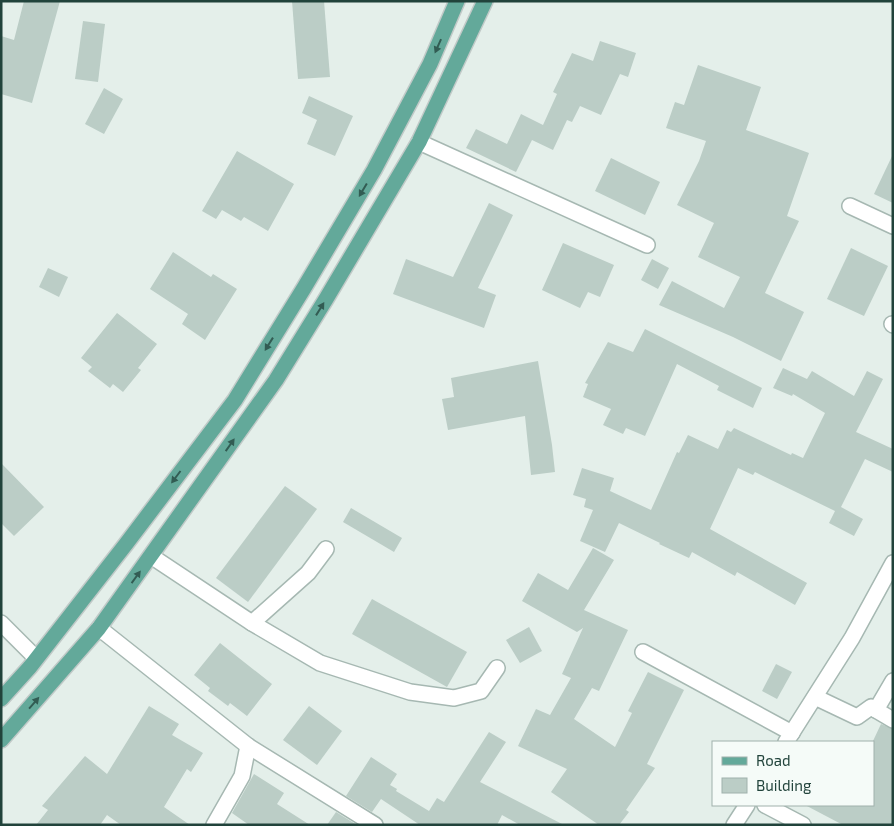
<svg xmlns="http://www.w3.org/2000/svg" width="894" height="826" font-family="'Exo 2',sans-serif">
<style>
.building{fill:#bbcdc6}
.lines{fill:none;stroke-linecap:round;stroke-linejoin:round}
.minor-casing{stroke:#a6b8b2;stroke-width:18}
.major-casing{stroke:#c1cac8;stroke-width:18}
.minor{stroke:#fff;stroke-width:15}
.major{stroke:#63a99a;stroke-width:15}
.oneway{fill:#325c53}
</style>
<rect width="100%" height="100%" fill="#e4efea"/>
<g class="building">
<path d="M24,1H60L32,103L1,94V36L14,40Z"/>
<path d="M292,1H324L330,77L298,79Z"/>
<path d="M83,21L105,24L98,82L75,79Z"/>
<path d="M600,41L636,53L628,77L620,74L601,115L580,106L572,122L567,120L553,150L532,140L516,172L466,148L476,129L507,144L521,114L543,125L557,94L553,92L572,53L593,61Z"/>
<path d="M698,65L761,87L746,130L809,153L787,216L799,221L765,293L804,312L781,361L733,337L659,305L672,281L724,308L740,277L698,257L714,223L677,205L699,161L706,141L666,128L675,102L684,105Z"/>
<path d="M104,88L123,99L104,134L85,124Z"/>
<path d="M309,96L353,116L335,156L307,144L317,120L302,113Z"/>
<path d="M237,151L294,184L268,231L244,217L241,221L222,210L216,219L202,211Z"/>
<path d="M893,154V203L874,194Z"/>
<path d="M611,158L660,182L645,215L595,191Z"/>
<path d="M489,203L513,215L478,288L496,295L484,328L393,294L406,259L453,277Z"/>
<path d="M563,243L614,265L600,297L588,292L580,308L542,290Z"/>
<path d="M851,248L888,266L864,316L827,299Z"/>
<path d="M173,252L211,277L213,274L237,289L205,340L182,324L188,314L150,289Z"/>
<path d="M652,259L669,268L658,289L641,280Z"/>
<path d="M48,268L68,277L59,297L39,287Z"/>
<path d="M117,313L157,344L138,368L141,370L123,392L113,384L110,388L88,371L92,367L81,358Z"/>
<path d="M645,329L762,388L753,408L717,390L719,386L677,364L645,436L626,428L623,434L603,425L611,409L583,397L588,384L585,383L608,342L633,352Z"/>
<path d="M538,361L552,445L555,472L531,475L525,416L448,430L442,399L454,397L451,378Z"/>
<path d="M783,368L807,379L812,371L854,396L867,371L883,379L856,432L893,449V472L865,459L841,507L863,519L854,536L829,523L835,511L755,472L753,475L738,468L710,529L807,583L795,605L737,572L735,576L692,552L689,558L659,544L660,543L619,523L605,552L580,541L593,510L584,507L586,499L573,495L582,468L614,478L610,491L651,510L677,452L679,453L688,435L718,449L727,430L731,432L734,428L791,455L792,453L803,458L825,413L793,394L792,396L773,388Z"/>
<path d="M1,463L44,507L14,536L1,523Z"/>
<path d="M285,486L317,509L248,602L216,578Z"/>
<path d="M351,508L402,538L394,552L343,522Z"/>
<path d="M593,548L614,560L584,610L628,630L599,691L592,688L574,719L615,747L632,713L628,711L648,672L684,690L647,764L655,768L626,810L629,812L619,825H599L551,792L567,769L518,746L536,709L550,715L571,678L562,674L583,628L577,632L522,601L538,573L568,590Z"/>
<path d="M372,599L467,652L447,687L352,634Z"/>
<path d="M529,627L542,651L520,663L506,640Z"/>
<path d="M220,643L272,684L247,716L230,703L228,706L208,691L210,688L194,675Z"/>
<path d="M776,664L792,672L777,699L762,691Z"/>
<path d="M149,706L179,724L172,735L203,753L191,772L187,769L164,807L190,825H121L107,815L100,825H36L48,810L42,806L85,756L107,774Z"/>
<path d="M309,706L342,731L317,765L283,740Z"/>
<path d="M881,724L893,729V825H843L805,805H873V741Z"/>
<path d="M489,732L506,742L480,782L564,825H520L502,815L497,825H420L381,799L372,812L346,796L371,757L397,774L390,785L397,789L396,791L429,811L437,798L444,802Z"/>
<path d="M254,774L284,793L277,804L310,825H249L232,813Z"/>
<path d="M336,812L357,825H327Z"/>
</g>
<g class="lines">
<defs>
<g id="minor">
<path d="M419,142L647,245"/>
<path d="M850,206L893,226"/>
<path d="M892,324L893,325"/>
<path d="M151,556L252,623L320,663L410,692L454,698L481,691L497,668"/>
<path d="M1,623L36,658"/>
<path d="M252,623L308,573L326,549"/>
<path d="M99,628L248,746L375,825"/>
<path d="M643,652L792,733"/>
<path d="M815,697L857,717L871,707L893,720"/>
<path d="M876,710L893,681"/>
<path d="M786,742L852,638L893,563"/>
<path d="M765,805L803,825"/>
<path d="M214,825L242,776L248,746"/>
<path d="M734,825L747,805"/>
</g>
<g id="major">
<path d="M1,699L30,667L126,544L235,400L304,288L374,170L430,64L457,1"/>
<path d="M1,740L99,628L276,380L326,299L419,142L485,1"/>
</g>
</defs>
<use href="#minor" class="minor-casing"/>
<use href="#major" class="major-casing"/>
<use href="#minor" class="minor"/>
<use href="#major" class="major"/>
</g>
<defs><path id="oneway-solid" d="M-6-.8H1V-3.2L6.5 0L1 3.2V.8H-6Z" transform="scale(1.25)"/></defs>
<g class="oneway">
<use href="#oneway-solid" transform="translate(438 46) rotate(114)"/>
<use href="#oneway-solid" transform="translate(363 190) rotate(121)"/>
<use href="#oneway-solid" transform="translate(320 309) rotate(-58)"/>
<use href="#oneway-solid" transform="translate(269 344) rotate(122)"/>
<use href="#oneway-solid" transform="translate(230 445) rotate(-55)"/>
<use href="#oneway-solid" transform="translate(176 477) rotate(127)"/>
<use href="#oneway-solid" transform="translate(136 577) rotate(-54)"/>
<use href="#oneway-solid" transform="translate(34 703) rotate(-49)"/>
</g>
<rect width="894" height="826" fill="none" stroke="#21433b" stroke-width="5"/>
<rect x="712" y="741" width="162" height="65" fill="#f5fbf8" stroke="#a0b1ac"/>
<rect x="722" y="757" width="25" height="8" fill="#63a99a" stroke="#a0b1ac"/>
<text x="756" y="766" font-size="15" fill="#21433b">Road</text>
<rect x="722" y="778" width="25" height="15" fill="#bbcdc6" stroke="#a0b1ac"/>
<text x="756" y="791" font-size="15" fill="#21433b">Building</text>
</svg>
